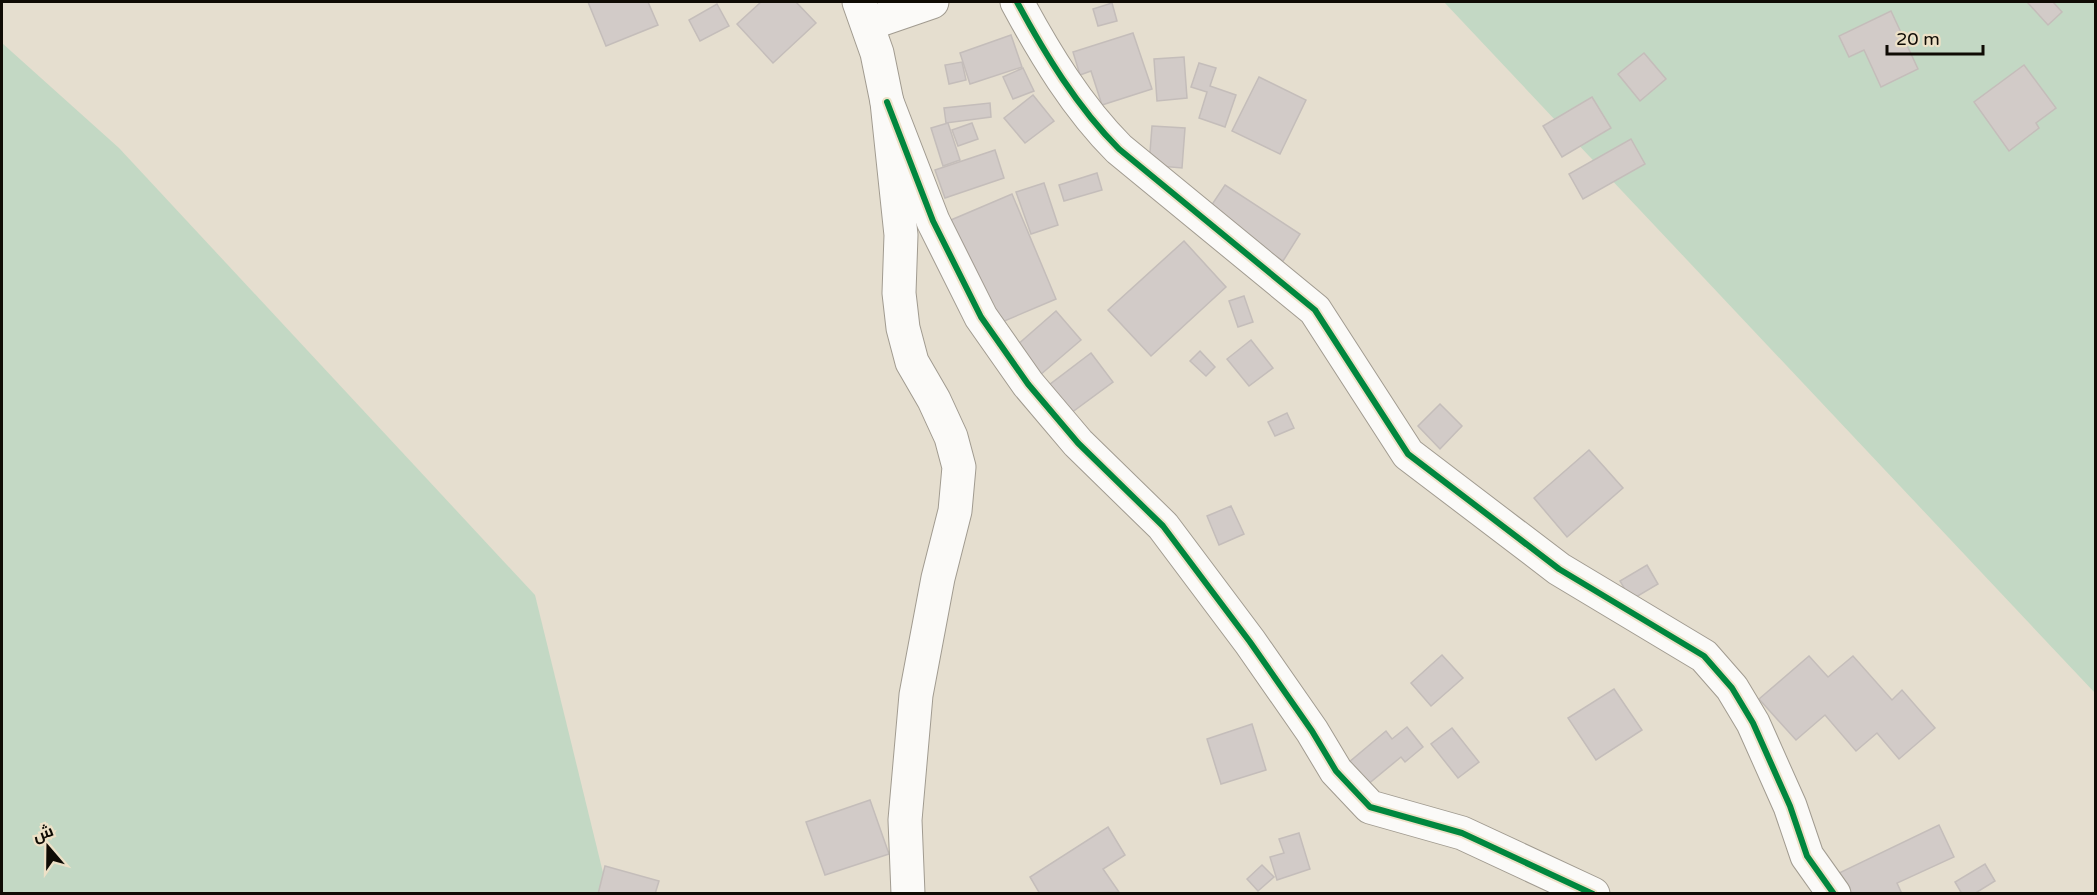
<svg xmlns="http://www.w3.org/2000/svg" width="2097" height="895" font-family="'Varela Round',Cairo,sans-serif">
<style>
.green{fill:#c3d8c4}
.building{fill:#d2cbc8;stroke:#c4bdba;stroke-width:1.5}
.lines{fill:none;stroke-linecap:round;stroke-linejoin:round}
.minor-casing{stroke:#a19b90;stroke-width:35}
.minor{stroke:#fbfaf8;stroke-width:33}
.cycleway-casing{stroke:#ede1c7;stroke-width:10}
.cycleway{stroke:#00873e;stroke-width:6}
</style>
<rect width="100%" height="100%" fill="#e5decf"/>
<g class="green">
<path d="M1444,2H2095V693Z"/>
<path d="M2,43L119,148L535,595L608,893H2Z"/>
</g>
<g class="building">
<path d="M588,2H648L658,25L606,46Z"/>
<path d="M761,2H796L816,23L773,63L737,24Z"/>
<path d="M2027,2H2053L2062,12L2048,25Z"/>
<path d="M1112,3L1117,21L1098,26L1093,9Z"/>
<path d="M717,4L729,26L700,41L689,20Z"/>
<path d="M1891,11L1918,69L1881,87L1864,50L1849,57L1839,36Z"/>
<path d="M1133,33L1152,89L1102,105L1091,71L1080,75L1073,52Z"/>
<path d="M1011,35L1022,67L970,84L960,53Z"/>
<path d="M1644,53L1666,79L1640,101L1618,74Z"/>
<path d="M1184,57L1187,98L1157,101L1154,59Z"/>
<path d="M962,62L966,80L949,84L945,65Z"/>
<path d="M1199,63L1216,68L1210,86L1236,95L1225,127L1199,118L1207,92L1191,87Z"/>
<path d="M2024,65L2056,108L2036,123L2039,128L2009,151L1974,102Z"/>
<path d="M1023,68L1034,91L1013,99L1003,77Z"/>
<path d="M1259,77L1306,100L1280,154L1232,131Z"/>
<path d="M1033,95L1054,121L1025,143L1004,118Z"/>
<path d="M1592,97L1611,128L1562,157L1543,126Z"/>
<path d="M990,103L991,117L946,123L944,108Z"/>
<path d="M948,123L960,160L943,166L931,128Z"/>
<path d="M972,123L978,139L958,146L952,130Z"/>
<path d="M1152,126L1185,128L1182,168L1149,165Z"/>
<path d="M1631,139L1645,164L1583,199L1569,174Z"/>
<path d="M995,150L1004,178L945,198L935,170Z"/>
<path d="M1097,173L1102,190L1064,201L1059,185Z"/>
<path d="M1044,183L1058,225L1031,234L1016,192Z"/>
<path d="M1225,185L1300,234L1283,261L1207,212Z"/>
<path d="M1012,194L1056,299L995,325L951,220Z"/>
<path d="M1184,241L1226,287L1151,356L1108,310Z"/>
<path d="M1244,296L1253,322L1238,327L1229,301Z"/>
<path d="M1056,311L1081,340L1040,375L1015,347Z"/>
<path d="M1251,340L1273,368L1249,386L1227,359Z"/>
<path d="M1200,351L1215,367L1206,376L1190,361Z"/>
<path d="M1091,353L1113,382L1071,413L1049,385Z"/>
<path d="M1440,404L1462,426L1440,449L1418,426Z"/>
<path d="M1287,413L1294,428L1275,436L1268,422Z"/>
<path d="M1589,450L1623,488L1567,537L1534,498Z"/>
<path d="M1231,506L1244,534L1219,545L1207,516Z"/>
<path d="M1647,565L1658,584L1631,600L1620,581Z"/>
<path d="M1442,655L1463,678L1431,706L1411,683Z"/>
<path d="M1809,656L1828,677L1853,656L1892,700L1902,690L1935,728L1899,759L1877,733L1856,751L1825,715L1796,740L1759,699Z"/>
<path d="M1614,689L1642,730L1596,760L1568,718Z"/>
<path d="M1252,724L1266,770L1221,784L1207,739Z"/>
<path d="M1407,727L1423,747L1405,762L1401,757L1361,790L1342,768L1386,731L1392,739Z"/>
<path d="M1452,728L1479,762L1458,778L1431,744Z"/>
<path d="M870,800L889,854L825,875L806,822Z"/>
<path d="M1939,825L1954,857L1897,883L1902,894H1846L1837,874Z"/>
<path d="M1108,827L1125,855L1103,869L1119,892L1040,894L1030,877Z"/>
<path d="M1299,833L1310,869L1277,880L1270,857L1284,853L1279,839Z"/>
<path d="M1985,864L1995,881L1974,894H1962L1955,882Z"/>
<path d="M1262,865L1274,877L1258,891L1247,879Z"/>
<path d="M605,866L659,881L655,894H598Z"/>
</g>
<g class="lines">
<defs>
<g id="minor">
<path d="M859,2L877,53L887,102L901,235L899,293L903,328L912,362L934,400L951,437L959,467L955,511L938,578L916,695L905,820L908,894"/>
<path d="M1017,2C1045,54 1077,107 1119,149L1315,310L1408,454L1559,569L1704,656L1732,688L1753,723L1790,806L1807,856L1834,894"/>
<path d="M868,24L932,2"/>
<path d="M887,102L933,221L981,317L1028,384L1078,443L1163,526L1250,642L1312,731L1336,771L1370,807L1462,833L1593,894"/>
</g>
</defs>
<use href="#minor" class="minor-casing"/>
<use href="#minor" class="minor"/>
<defs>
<g id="cycleway">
<path d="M1017,2C1045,54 1077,107 1119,149L1315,310L1408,454L1559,569L1704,656L1732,688L1753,723L1790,806L1807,856L1834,894"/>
<path d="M887,102L933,221L981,317L1028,384L1078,443L1163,526L1250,642L1312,731L1336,771L1370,807L1462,833L1593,894"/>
</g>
</defs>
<use href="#cycleway" class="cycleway-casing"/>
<use href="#cycleway" class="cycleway"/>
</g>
<rect width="2097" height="895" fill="none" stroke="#0f0b04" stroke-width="6"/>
<g transform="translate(48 847) rotate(340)" stroke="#ede1c7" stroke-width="4.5" paint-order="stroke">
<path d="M0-4.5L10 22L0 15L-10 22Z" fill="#0f0b04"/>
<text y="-9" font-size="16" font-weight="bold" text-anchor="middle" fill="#0f0b04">ش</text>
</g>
<path d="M1887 45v9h96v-9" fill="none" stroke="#0f0b04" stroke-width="3"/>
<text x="1896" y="45" font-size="18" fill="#0f0b04" stroke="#ede1c7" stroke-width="4.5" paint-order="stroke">20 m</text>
</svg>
